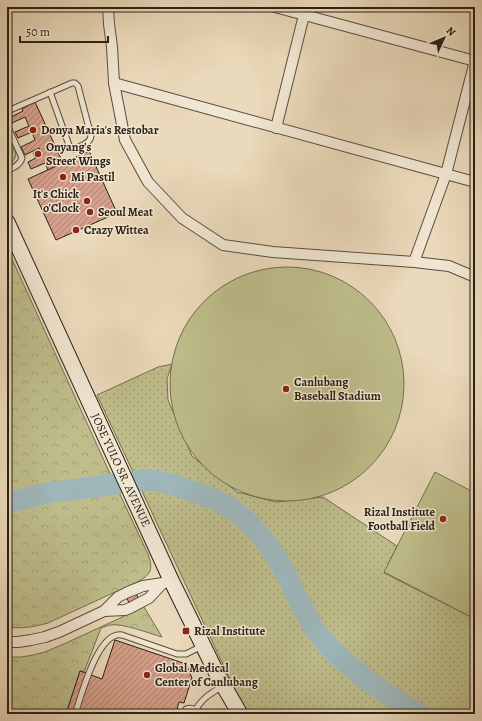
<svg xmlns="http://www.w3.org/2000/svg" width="482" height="721" font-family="Alegreya,serif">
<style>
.grass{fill:url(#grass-dots);stroke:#746e50}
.forest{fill:url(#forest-crowns);stroke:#746e50}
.pitch{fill:#bebd8b;stroke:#746e50}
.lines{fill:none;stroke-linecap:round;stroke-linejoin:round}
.river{stroke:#9eb7bb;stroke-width:21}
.building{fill:url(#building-hatch);stroke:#2a2016}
.lane-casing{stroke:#5a4e3f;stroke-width:7}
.street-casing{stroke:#5a4e3f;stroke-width:12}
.secondary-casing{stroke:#2a2016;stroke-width:17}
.lane{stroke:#f1e6d2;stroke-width:5}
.street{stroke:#f1e6d2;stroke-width:10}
.secondary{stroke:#f1e6d2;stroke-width:15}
.poi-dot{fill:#8f2418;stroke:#f1e6d2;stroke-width:1.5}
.labels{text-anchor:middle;stroke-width:3;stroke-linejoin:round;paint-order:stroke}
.poi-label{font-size:12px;font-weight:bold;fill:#2a2016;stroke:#f1e6d2;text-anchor:start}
.street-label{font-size:12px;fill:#2a2016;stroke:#f1e6d2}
</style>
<defs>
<pattern id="grass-dots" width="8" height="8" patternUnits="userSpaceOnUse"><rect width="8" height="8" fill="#bebd8b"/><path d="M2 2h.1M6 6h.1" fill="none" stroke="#a3a277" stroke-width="1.8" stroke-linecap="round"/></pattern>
<pattern id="forest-crowns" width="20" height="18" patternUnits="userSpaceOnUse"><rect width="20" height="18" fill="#bebd8b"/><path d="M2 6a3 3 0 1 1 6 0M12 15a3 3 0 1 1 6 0" fill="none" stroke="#a3a277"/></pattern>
<pattern id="building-hatch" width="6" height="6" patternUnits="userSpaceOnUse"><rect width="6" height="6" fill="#d5a08b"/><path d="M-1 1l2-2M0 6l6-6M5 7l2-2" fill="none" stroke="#ad8271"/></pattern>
</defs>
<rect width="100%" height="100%" fill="#ead9ba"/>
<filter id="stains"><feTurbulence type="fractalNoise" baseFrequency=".005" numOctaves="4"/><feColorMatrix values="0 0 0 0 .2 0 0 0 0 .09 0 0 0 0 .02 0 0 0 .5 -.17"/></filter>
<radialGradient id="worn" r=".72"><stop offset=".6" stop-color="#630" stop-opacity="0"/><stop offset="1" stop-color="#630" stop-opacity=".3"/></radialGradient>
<g class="grass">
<path d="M7,142C18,149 19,159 7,166Z"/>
<path d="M172,364L167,379L168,400L192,456L237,492L276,502L323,497L397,546L384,573L475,619V714H249L234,688L97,395L158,367Z"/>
</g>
<g class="forest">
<path d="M7,248L107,467L148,554C153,568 152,574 139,581L48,623C34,627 21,629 7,627Z"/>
<path d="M144,607L162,637C148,633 123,623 110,625C106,626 104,627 101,628L84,672L80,671L66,714H7V657H21L33,655L45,652L66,643Z"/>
</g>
<g class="pitch">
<circle cx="287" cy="384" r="117"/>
<path d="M435,472L475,493V619L384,572Z"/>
</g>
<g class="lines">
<path class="river" d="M7,503L47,493L145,480C160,480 174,485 189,490C199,494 210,497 220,502C246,515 268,542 282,567C294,588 302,611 316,631C333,655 358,673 381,690C394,698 406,707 420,714"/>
</g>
<g class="building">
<path d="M35,102L63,163L48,170L45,163L31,169L28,162L42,155L39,148L25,155L21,147L35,140L32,132L18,138L15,132L29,126L25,117L12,123L9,118L23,111L22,109Z"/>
<path d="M40,150L42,155L35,158L33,153Z"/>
<path d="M89,151L117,213L56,240L28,179Z"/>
<path d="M136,594L139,599L129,603L127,598Z"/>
<path d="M115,640L186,664L192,678L184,703L179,702L177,709L181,711L180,714H66L80,671L102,679Z"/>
</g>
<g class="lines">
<defs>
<g id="lane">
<path d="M7,113L10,110L72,83H75L78,86L91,136C90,144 80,146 74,149L70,148L50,92"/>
<path d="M7,125L22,158C20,165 13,168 7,171"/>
<path d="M75,714C81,697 98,630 122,635L177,654H186L202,646"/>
<path d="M183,714L186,709C192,707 198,710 203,714"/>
<path d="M194,714C199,700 211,693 223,686"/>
</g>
<g id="street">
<path d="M108,7L109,24L112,47L114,83L125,140L148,182L182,218L223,245L273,252L414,262L449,266L475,277"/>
<path d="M275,7L475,61"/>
<path d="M114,83L475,182"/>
<path d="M276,128L306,7"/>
<path d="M414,262L446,174L475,61"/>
<path d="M104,611L125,610L130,608L149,598L163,583"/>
<path d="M7,642H18L31,640L45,637L59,632L104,611L118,597L128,592L143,586L163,583L171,580"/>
</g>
<path id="secondary" d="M7,222L171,580L218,676L240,714"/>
</defs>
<use href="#lane" class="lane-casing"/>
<use href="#street" class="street-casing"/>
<use href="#secondary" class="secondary-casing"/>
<use href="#lane" class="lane"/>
<use href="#street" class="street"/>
<use href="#secondary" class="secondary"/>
</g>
<g class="poi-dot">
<circle cx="33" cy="130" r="4"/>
<circle cx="38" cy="154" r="4"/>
<circle cx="63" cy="177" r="4"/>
<circle cx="87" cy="201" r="4"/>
<circle cx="90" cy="212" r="4"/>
<circle cx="76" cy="230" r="4"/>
<circle cx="286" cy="389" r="4"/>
<circle cx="443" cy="519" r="4"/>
<rect x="182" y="627" width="8" height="8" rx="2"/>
<circle cx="147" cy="675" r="4"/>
</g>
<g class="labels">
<g class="poi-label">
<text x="41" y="134">Donya Maria's Restobar</text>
<text x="46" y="151">Onyang's<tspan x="46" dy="14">Street Wings</tspan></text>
<text x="71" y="181">Mi Pastil</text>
<text x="79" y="198" text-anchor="end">It's Chick<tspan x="79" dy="14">o'Clock</tspan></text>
<text x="98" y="216">Seoul Meat</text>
<text x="84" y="234">Crazy Wittea</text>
<text x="294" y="386">Canlubang<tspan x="294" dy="14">Baseball Stadium</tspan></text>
<text x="435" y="516" text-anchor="end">Rizal Institute<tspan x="435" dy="14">Football Field</tspan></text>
<text x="194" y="635">Rizal Institute</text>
<text x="155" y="672">Global Medical<tspan x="155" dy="14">Center of Canlubang</tspan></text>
</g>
<g class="street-label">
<text transform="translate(121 470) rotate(65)" y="4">JOSE YULO SR. AVENUE</text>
</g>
</g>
<rect width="482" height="721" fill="none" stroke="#ead9ba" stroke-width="24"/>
<rect x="8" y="8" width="466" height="705" fill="none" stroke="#2a2016" stroke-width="2"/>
<rect x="12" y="12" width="458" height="697" fill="none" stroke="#2a2016"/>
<g transform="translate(444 38) rotate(46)" stroke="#f1e6d2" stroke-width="3" paint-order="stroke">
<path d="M0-3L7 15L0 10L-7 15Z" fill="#2a2016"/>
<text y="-6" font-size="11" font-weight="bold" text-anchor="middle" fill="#2a2016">N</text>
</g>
<path d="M20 36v6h88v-6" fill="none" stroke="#2a2016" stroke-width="2"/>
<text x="26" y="36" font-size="12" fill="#2a2016" stroke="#f1e6d2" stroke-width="3" paint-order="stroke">50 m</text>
<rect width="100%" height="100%" filter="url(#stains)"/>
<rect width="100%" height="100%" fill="url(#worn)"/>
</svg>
